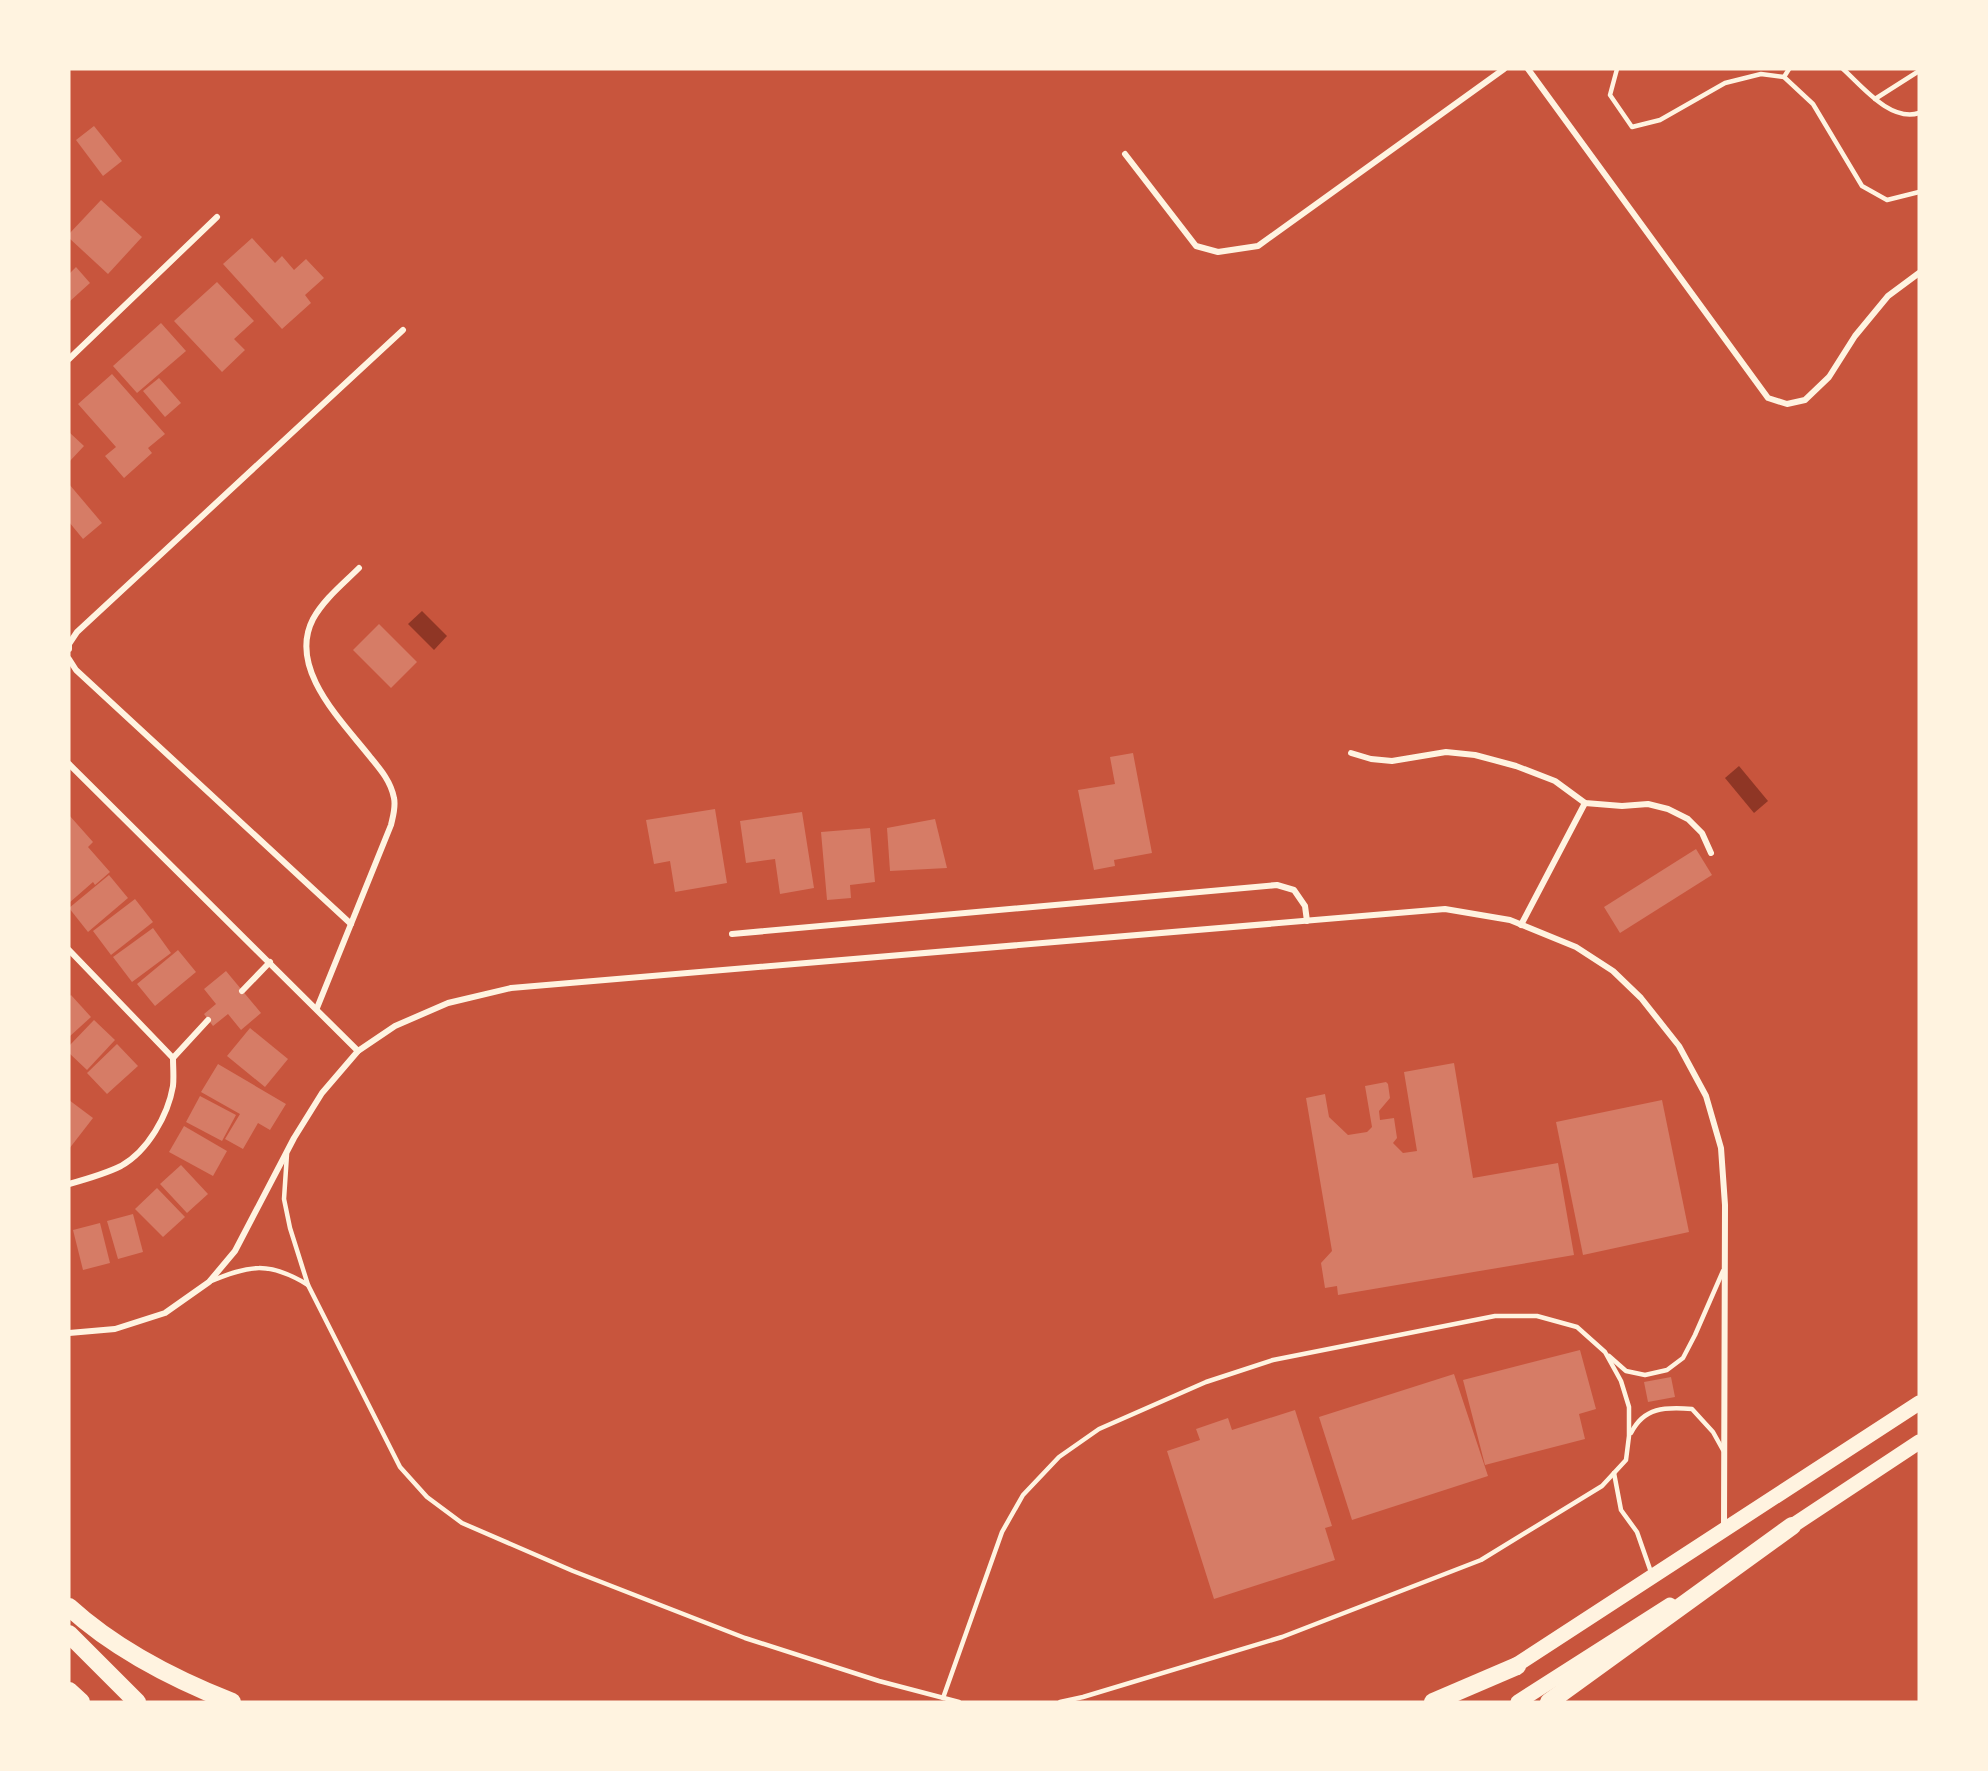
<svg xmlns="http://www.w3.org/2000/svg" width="1988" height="1771" font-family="Signika,sans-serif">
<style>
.water{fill:#8f3625}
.building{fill:#d67c66}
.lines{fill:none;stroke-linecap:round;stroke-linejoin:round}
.service{stroke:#fff3e0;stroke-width:4.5}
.minor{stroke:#fff3e0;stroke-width:6}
.primary{stroke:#fff3e0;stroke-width:15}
.motorway{stroke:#fff3e0;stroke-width:18}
</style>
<rect width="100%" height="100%" fill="#c8553d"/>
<g class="water">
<path d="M422,611L447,636L434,650L408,624Z"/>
<path d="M1739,766L1768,801L1754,813L1725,778Z"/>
</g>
<g class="building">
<path d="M94,126L122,161L103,176L76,140Z"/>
<path d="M101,200L142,237L108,274L69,238V234Z"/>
<path d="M252,238L275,263L282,256L294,270L306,259L324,278L305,295L311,303L282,329L223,264Z"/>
<path d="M76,267L90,283L69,302V272L70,273Z"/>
<path d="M217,282L254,321L234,339L245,350L222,372L174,321Z"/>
<path d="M161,323L186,351L137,393L113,366Z"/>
<path d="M112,374L165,434L148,448L152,453L124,478L105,456L116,447L78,404Z"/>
<path d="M159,378L181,403L165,417L143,391Z"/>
<path d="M69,432L84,446L69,462Z"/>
<path d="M69,484L102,523L83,539L69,522Z"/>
<path d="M379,624L417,662L391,688L353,650Z"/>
<path d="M1133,753L1152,853L1114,860L1115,866L1094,870L1078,790L1115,784L1110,757Z"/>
<path d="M715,809L727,883L675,892L670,861L654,864L646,820Z"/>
<path d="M802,812L814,888L780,894L775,859L746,863L740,821Z"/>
<path d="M69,815L93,842L88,847L110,872L95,885L93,882L69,903Z"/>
<path d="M935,819L947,868L890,871L887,828Z"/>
<path d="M870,828L875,882L850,885L851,898L827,900L821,832Z"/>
<path d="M1696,849L1712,875L1620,933L1604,907Z"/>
<path d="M109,875L128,898L88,932L69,908Z"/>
<path d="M135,899L153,922L111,955L93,931Z"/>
<path d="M153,928L171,953L132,982L113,957Z"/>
<path d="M178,950L196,972L155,1006L137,984Z"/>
<path d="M226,971L261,1013L241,1030L228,1014L213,1026L204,1014L216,1004L204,989Z"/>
<path d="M71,995L91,1017L69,1037V997Z"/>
<path d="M94,1020L115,1040L87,1070L69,1053V1046Z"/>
<path d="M250,1028L288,1059L265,1087L227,1056Z"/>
<path d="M117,1044L138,1066L107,1094L87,1073Z"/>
<path d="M1454,1063L1473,1178L1558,1163L1574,1255L1338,1295L1337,1286L1325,1288L1321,1263L1332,1251L1306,1098L1325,1094L1329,1117L1348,1135L1367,1132L1372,1127L1365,1086L1386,1082L1388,1084L1390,1098L1379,1111L1380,1120L1394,1118L1397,1138L1393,1143L1403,1153L1417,1151L1404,1072Z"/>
<path d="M218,1064L286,1104L270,1130L258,1123L243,1149L225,1139L240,1114L201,1092Z"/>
<path d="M200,1096L236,1115L222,1141L186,1122Z"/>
<path d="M69,1100L93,1118L69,1149Z"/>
<path d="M1662,1100L1689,1232L1583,1255L1556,1122Z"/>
<path d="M184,1126L227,1151L213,1176L169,1152Z"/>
<path d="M181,1165L208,1194L187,1213L160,1184Z"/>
<path d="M157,1188L185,1217L163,1237L135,1209Z"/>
<path d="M133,1214L143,1252L118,1259L107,1221Z"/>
<path d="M100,1223L110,1263L83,1270L73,1230Z"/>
<path d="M1580,1350L1596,1409L1579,1414L1585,1439L1485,1465L1463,1380Z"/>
<path d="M1454,1374L1488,1476L1352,1520L1319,1417Z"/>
<path d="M1671,1377L1675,1397L1648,1402L1644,1382Z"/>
<path d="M1295,1410L1332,1526L1325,1528L1335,1560L1214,1599L1167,1451L1200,1440L1196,1429L1228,1418L1232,1430Z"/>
</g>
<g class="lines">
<g class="service">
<path d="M1617,69L1610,95L1632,127L1660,120L1725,83L1761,74L1784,77L1813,104L1862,186L1887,200L1919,192"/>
<path d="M1843,69C1862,86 1890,122 1919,113"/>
<path d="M1784,77L1789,69"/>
<path d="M1875,99L1919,71"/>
<path d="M209,1282C249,1265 269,1261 308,1285L290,1228L284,1199L287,1154"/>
<path d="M308,1285L400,1467L427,1497L462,1523L573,1571L745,1638L879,1681L959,1702"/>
<path d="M1609,1356L1626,1371L1645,1375L1667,1370L1683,1358L1695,1335L1723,1271"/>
<path d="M1631,1433C1644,1407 1665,1407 1692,1409L1713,1432L1723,1450"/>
<path d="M1614,1473L1621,1510L1637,1532L1652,1575"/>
<path d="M943,1698L1002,1532L1023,1495L1059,1457L1099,1429L1206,1382L1273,1360L1495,1316H1537L1577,1327L1605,1352L1621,1381L1629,1407V1436L1626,1460L1602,1486L1481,1560L1282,1637L1083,1697L1060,1702"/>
</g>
<g class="minor">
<path d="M1528,69L1768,398L1787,404L1805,400L1829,377L1855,336L1888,296L1919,273"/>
<path d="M1125,154L1196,246L1218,252L1258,246L1504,69"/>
<path d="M69,359L217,217"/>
<path d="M69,649V644L77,632L403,330"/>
<path d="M69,659L76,670L351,924"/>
<path d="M1351,753L1371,759L1392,761L1446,752L1475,755L1516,766L1555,781L1585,803L1622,806L1648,804L1668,809L1688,819L1702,833L1711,853"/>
<path d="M69,764L358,1051"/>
<path d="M1521,925L1585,803"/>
<path d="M732,934L1277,885L1294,890L1305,906L1307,921"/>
<path d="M69,950L173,1058"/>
<path d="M242,991L270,962"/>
<path d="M317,1008L391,825C393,816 396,807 394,798C391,782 381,770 371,758C343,722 287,669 313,619C324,599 343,584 359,568"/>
<path d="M69,1184C87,1179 105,1174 121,1166C148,1151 168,1115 173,1086C174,1077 173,1067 173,1058L208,1020"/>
<path d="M69,1333L115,1329L165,1313L209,1282L235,1251L294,1138L322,1093L358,1051L395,1026L448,1003L511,988L1445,909L1510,920L1576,947L1613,971L1641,998L1679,1046L1706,1096L1721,1148L1725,1205L1724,1529"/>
</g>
<g class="primary">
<path d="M1783,1532L1919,1442"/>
<path d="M1507,1671L1919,1403"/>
<path d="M1518,1702L1670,1605"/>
</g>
<g class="motorway">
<path d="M69,1607C114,1648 176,1680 232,1702"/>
<path d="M69,1634L137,1702"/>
<path d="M69,1691L81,1702"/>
<path d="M1433,1702L1517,1666"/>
<path d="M1549,1702L1792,1526"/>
</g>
</g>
<rect width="1988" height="1771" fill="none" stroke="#fff3e0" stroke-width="141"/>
</svg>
